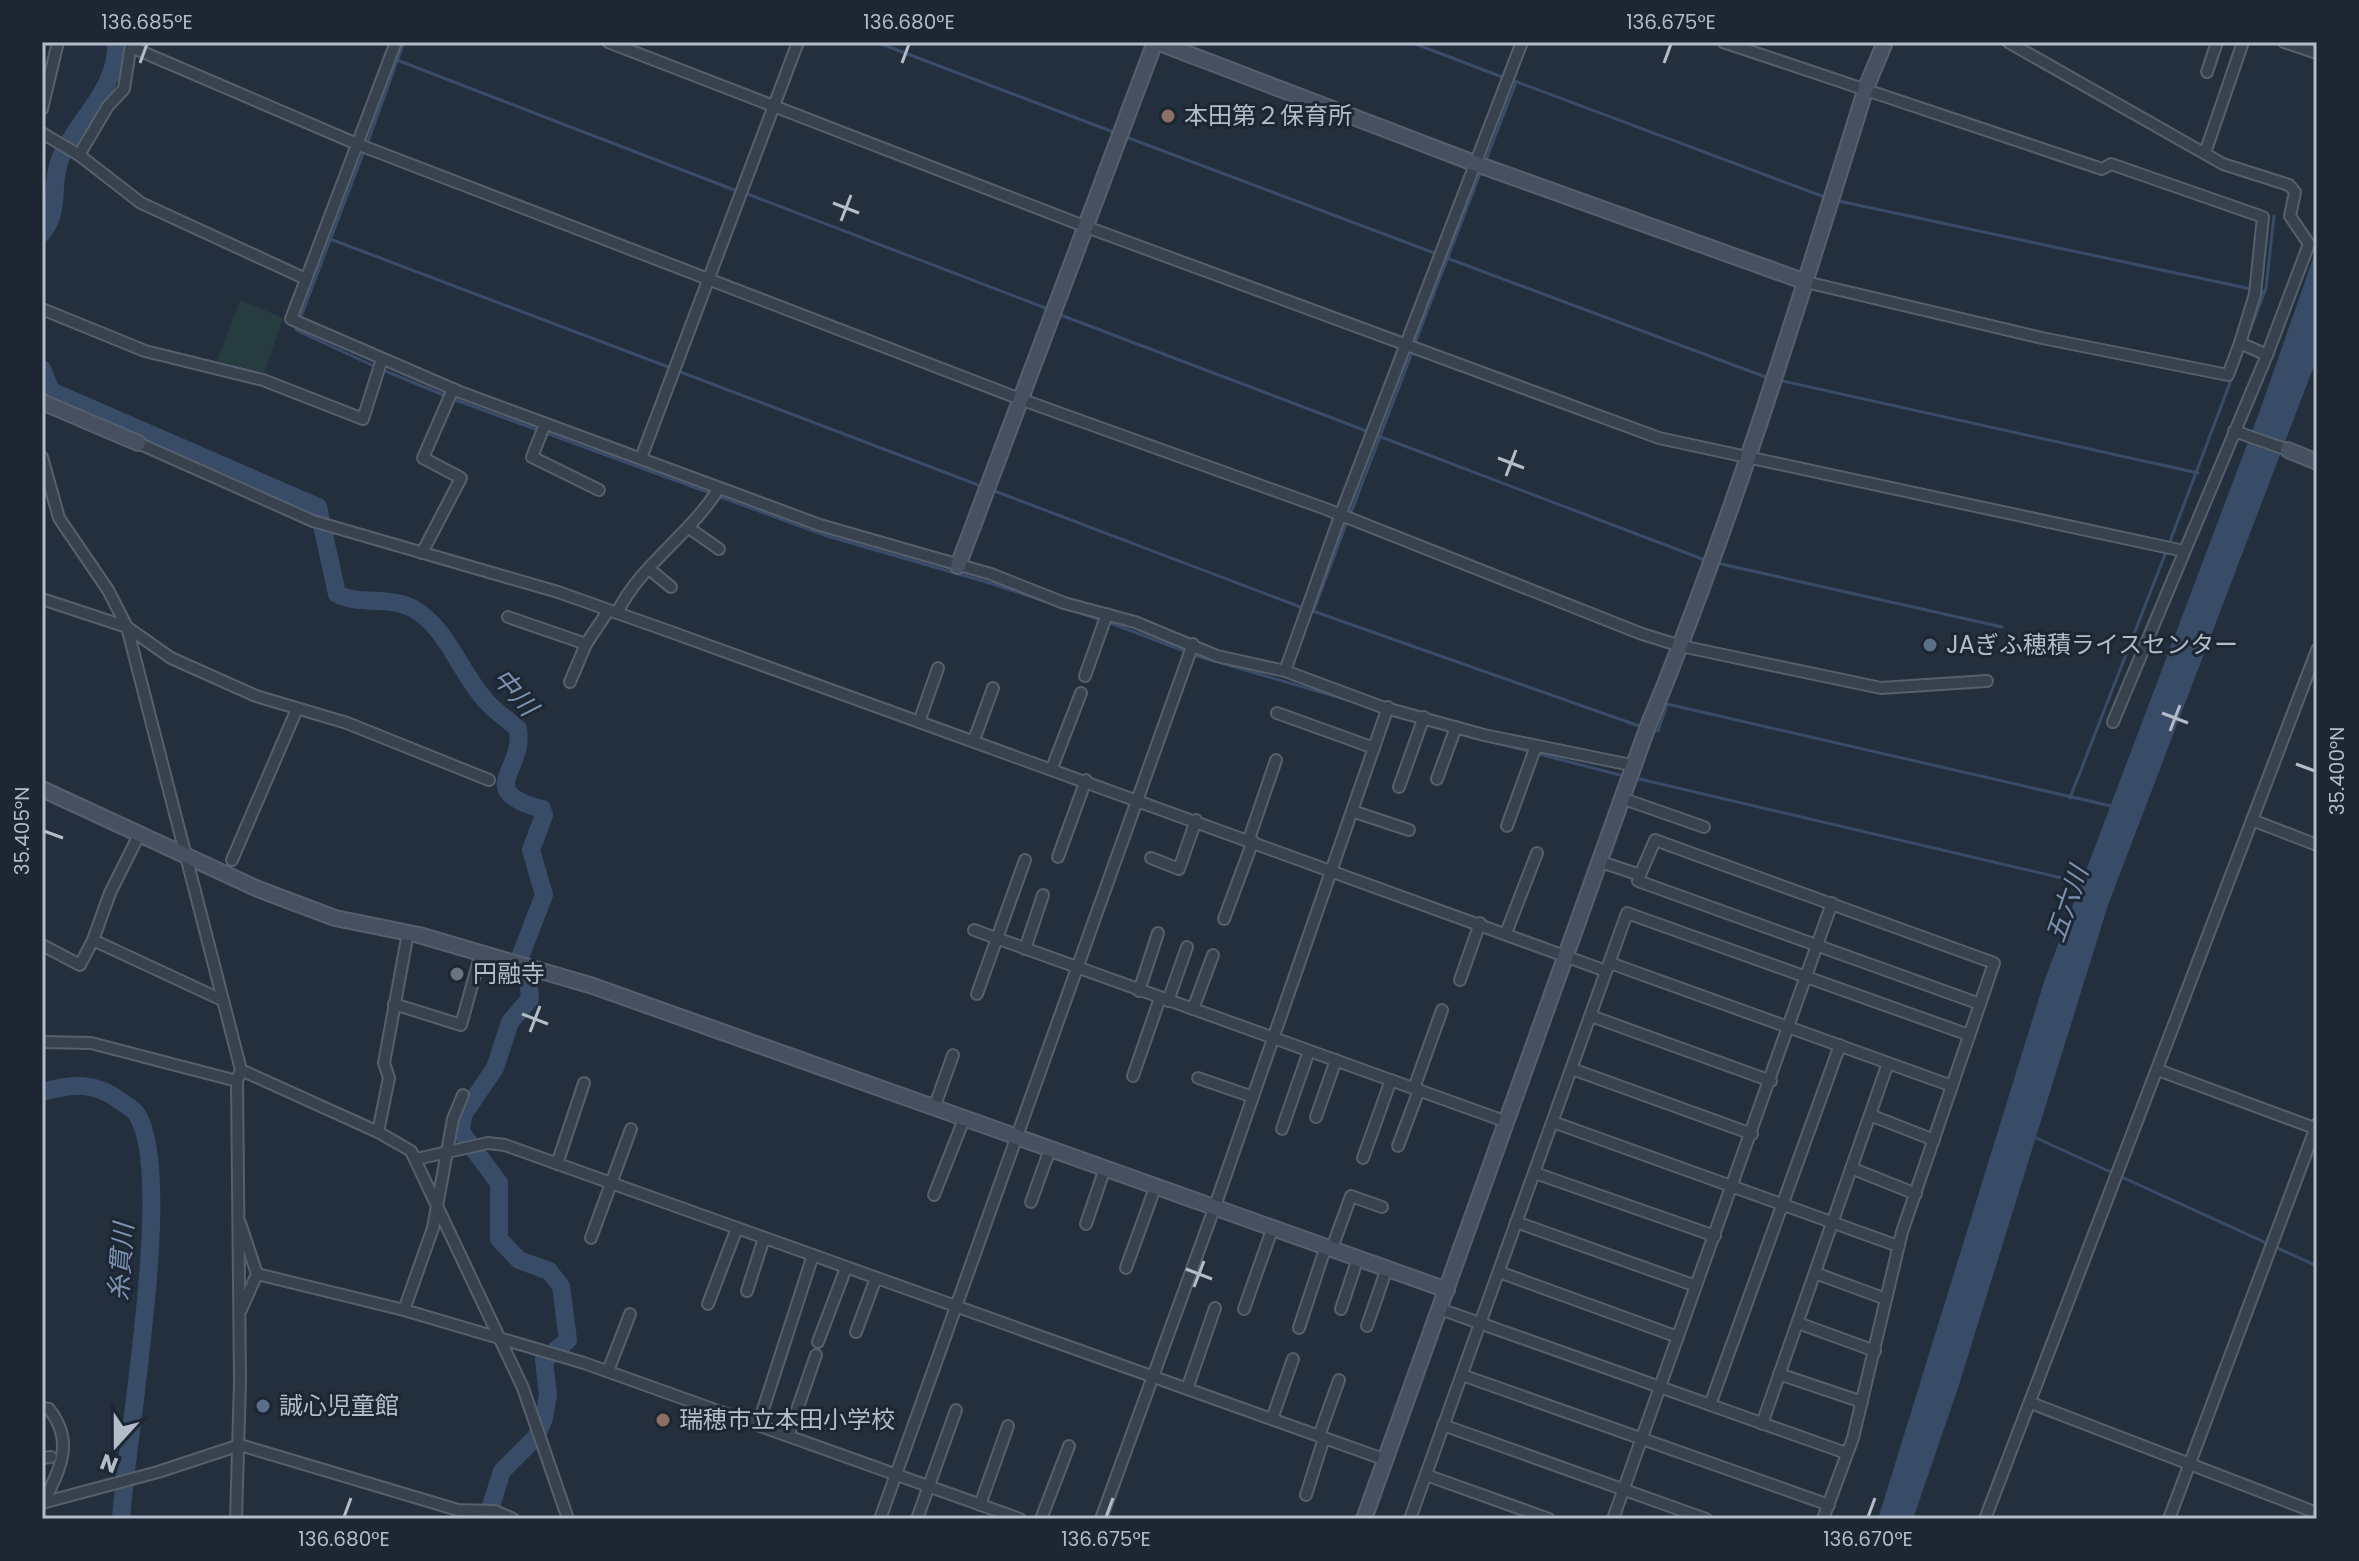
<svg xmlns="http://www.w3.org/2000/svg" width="2359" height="1561" font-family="Poppins,'Noto Sans JP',sans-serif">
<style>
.green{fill:#263c3f}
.water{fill:#394c67}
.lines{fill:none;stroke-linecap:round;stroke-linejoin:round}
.stream{stroke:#394c67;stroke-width:3}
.river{stroke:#394c67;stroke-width:18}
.street-casing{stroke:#565f6c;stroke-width:14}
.secondary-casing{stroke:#565f6c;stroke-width:18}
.street{stroke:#38414e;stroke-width:10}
.secondary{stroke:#465061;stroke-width:14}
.ticks{fill:none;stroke:#b4bcc9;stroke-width:3}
.education-dot{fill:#8d6e63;stroke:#1d2633;stroke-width:3}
.service-dot{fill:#5c6f8a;stroke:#1d2633;stroke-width:3}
.worship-dot{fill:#6b7280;stroke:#1d2633;stroke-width:3}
.labels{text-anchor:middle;stroke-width:6;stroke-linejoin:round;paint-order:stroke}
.poi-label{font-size:24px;fill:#b4bcc9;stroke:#1d2633;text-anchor:start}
.water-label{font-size:26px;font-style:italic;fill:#7c92b1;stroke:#1d2633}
.neatline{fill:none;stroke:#b4bcc9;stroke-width:3}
.ticks-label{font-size:20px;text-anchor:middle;fill:#b4bcc9}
</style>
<rect width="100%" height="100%" fill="#242f3e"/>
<path class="green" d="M240,300L283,318L264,373L217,361Z"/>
<path class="water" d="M2317,247V358L2108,905L1958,1388L1913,1519H1878L2045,979L2259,413Z"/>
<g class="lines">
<g class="stream">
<path d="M876,42L1116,133"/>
<path d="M1410,42L1505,78"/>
<path d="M397,60L737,191"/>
<path d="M1512,80L1827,198"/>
<path d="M1126,137L1437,254"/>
<path d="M367,144L404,42"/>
<path d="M1486,160L1516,82"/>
<path d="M745,193L1048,309"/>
<path d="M1834,200L2265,292"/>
<path d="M330,239L671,368"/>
<path d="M1444,257L1771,379"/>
<path d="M1058,314L1369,432"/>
<path d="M300,319L364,151"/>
<path d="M297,326L296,330L376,367"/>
<path d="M1415,343L1481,171"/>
<path d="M383,370L446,396"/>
<path d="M678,371L981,486"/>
<path d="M1778,380L2198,473"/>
<path d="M453,399L827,536L993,584L1101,620"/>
<path d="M1376,435L1705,560"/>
<path d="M992,490L1303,608"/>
<path d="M1350,515L1413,350"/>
<path d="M2169,544L2266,288L2274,216"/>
<path d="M1717,563L2002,627"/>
<path d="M1310,610L1642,727"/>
<path d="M1313,612L1347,522"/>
<path d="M1108,622L1187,652"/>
<path d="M1194,655L1351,701"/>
<path d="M1427,725L1450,731"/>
<path d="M1654,730L1658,731L1667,704L2111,806"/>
<path d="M1457,733L1624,776"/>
<path d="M1635,778L2083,883"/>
<path d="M2070,798L2166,552"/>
<path d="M2034,1137L2317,1266"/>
</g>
<g class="river">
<path d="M42,233C62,209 49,183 61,157C79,118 119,87 116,42"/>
<path d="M42,369L51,391L318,507L337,594C360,606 389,595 414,609C448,629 460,673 486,701C495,711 508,720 518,729C525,772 473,790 542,809L544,815L531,850L544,895L520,957L528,977L530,999L510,1022L495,1068L463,1115L461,1132L499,1183V1239L519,1260L549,1271L561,1286L568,1340L544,1360L548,1395L544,1418L536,1437L502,1471L487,1519"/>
<path d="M42,1092C73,1083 96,1082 122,1102C126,1105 133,1109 136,1113C176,1170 126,1440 121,1519"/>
</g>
<defs>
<g id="street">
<path d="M396,42L291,319L460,392L820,525L991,574L1064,603L1135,622L1217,656L1285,671L1382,707L1484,735L1636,766"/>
<path d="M608,42L1084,226L1659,438L2184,551"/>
<path d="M1723,42L2102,169L2111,164L2263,217L2255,294L2240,343"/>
<path d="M2008,42L2223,164L2289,185L2295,192L2290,216L2309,244L2267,355L2113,722"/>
<path d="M2284,42L2317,53"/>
<path d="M131,47L357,144L1020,399L1326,509L1642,634L1681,646L1881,688L1987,681"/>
<path d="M2207,72L2217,42"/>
<path d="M42,109L58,42"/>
<path d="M42,133L79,155L141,203L306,279"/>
<path d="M2205,153L2243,42"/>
<path d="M79,155L108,106L124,89L131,44"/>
<path d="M1806,282L2042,338L2228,375L2240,343L2267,355"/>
<path d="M42,309L145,351L263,380L363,419L382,359"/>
<path d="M545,424L532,457L599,490"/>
<path d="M2234,431L2288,450"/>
<path d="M138,443L313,521L558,592L671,632L1606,971"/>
<path d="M42,457L59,518L108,590L127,627L241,1070L237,1081L240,1382L236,1519"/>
<path d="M641,458L798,42"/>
<path d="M689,528L719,549"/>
<path d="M422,553L461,478L423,458L453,389"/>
<path d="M649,569L671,587"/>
<path d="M42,599L127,627L171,658L256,696L347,723L489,780"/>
<path d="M617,613C640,565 691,534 719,488"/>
<path d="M508,617L586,644"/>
<path d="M1285,671L1340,516L1522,42"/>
<path d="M1085,676L1107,614"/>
<path d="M570,682L586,644L608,611"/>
<path d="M1277,713L1374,748"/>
<path d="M919,722L938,668"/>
<path d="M974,740L993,688"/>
<path d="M1052,768L1081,693"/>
<path d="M1437,779L1456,727"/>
<path d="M1399,787L1424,717"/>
<path d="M1624,799L1704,827"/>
<path d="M1352,811L1409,830"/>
<path d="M2252,820L2317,845"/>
<path d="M1507,826L1536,746"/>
<path d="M1249,839L1276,760"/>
<path d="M1058,857L1086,780"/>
<path d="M1151,858L1179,869L1196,820"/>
<path d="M232,860L297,709"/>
<path d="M1601,862L1640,875L1638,881L1980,1004"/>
<path d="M1640,875L1655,840L1994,963L1902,1232L1853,1438L1823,1519"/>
<path d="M1224,919L1253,841"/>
<path d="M974,930L1507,1122"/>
<path d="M1506,933L1537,853"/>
<path d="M93,940L110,893L139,835"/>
<path d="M42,945L80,965L93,940L222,1000"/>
<path d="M1025,949L1043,895"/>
<path d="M1610,963L1952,1086"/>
<path d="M1460,980L1480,923"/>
<path d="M1139,991L1158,933"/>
<path d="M977,994L1025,860"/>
<path d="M1168,1001L1187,947"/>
<path d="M394,1004L461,1025L481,953"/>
<path d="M1193,1009L1213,955"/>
<path d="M1591,1016L1771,1081"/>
<path d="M42,1042L91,1043L237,1081"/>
<path d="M1572,1069L1752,1134"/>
<path d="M241,1070L378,1132L411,1151L523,1388L568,1519"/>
<path d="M2158,1070L2317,1129"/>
<path d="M1133,1076L1160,998"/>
<path d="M1198,1078L1253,1097"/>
<path d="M1414,1088L1442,1010"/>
<path d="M934,1108L953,1055"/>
<path d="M1870,1115L1934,1140"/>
<path d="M1316,1117L1336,1060"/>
<path d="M1553,1122L1898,1246"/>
<path d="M1282,1129L1309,1051"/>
<path d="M378,1132L389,1078L384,1063L408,933"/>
<path d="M1398,1146L1419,1090"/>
<path d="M1363,1158L1391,1080"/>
<path d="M416,1159L488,1143L505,1145L1386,1460"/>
<path d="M557,1164L584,1083"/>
<path d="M1851,1168L1916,1194"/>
<path d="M1535,1173L1715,1236"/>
<path d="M934,1195L964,1119"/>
<path d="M1031,1202L1050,1149"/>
<path d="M1516,1222L1696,1286"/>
<path d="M240,1223L257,1274"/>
<path d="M1086,1224L1105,1168"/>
<path d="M591,1238L631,1129"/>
<path d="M1332,1248L1351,1196L1382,1207"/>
<path d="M1126,1268L1156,1185"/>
<path d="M1499,1272L1678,1337"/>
<path d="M1815,1273L1886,1299"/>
<path d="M747,1291L764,1238"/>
<path d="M708,1304L737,1228"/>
<path d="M1244,1309L1273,1227"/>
<path d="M1341,1309L1358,1258"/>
<path d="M1440,1309L1846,1453"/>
<path d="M241,1310L257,1274L404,1310L584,1363L1020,1519"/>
<path d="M404,1310L433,1228L453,1119L463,1095"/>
<path d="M1798,1323L1875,1351"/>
<path d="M1367,1326L1387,1268"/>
<path d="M1299,1328L1326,1246"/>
<path d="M856,1332L876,1278"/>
<path d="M818,1342L846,1268"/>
<path d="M608,1371L630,1314"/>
<path d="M1779,1374L1862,1402"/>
<path d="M1462,1375L1829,1505"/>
<path d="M1187,1389L1215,1308"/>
<path d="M2031,1403L2317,1513"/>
<path d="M1710,1405L1840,1045"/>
<path d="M42,1408L49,1409C75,1442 60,1468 44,1502"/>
<path d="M1272,1419L1293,1359"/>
<path d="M1762,1424L1888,1063"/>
<path d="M758,1425L813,1255"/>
<path d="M1443,1425L1706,1519"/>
<path d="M788,1436L816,1355"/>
<path d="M1319,1436L1339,1380"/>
<path d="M42,1458L51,1457"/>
<path d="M1426,1475L1549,1519"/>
<path d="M1306,1495L1324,1438"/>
<path d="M42,1503L158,1472L240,1445L458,1510L495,1511L513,1519"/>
<path d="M980,1505L1008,1426"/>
<path d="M880,1519L1193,644"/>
<path d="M917,1519L956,1410"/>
<path d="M1041,1519L1069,1446"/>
<path d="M1101,1519L1215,1206L1388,707"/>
<path d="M1410,1519L1627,913L1969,1035"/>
<path d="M1613,1519L1832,903"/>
<path d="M1985,1519L2317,650"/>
<path d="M2169,1519L2317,1124"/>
</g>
<g id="secondary">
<path d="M1157,42L1474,163L1806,282"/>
<path d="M42,402L138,443"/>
<path d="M2288,450L2317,462"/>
<path d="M958,566L1155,42"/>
<path d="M42,789L258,889L335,918L419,935L593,986L1447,1290"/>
<path d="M1364,1519L1648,726C1734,518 1799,302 1866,88L1885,42"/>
</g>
</defs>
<use href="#street" class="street-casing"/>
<use href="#secondary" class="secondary-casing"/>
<use href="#street" class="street"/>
<use href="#secondary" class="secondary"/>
</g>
<path class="ticks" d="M140,63L147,44M902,63L909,44M1664,63L1671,44M833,203L859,213M841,221L851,195M1498,458L1524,468M1506,476L1516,450M2162,713L2188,723M2170,731L2180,705M2296,764L2315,771M44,831L63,838M522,1014L548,1024M530,1032L540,1006M1186,1269L1212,1279M1194,1287L1204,1261M344,1517L351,1498M1106,1517L1113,1498M1868,1517L1875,1498"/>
<g class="education-dot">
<circle cx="1168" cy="116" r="8"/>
<circle cx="663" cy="1420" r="8"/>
</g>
<g class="service-dot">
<circle cx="1930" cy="645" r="8"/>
<circle cx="263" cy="1406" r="8"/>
</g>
<circle class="worship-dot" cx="457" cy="974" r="8"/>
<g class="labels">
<g class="poi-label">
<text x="1184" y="124">本田第２保育所</text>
<text x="1946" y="653">JAぎふ穂積ライスセンター</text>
<text x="473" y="982">円融寺</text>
<text x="279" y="1414">誠心児童館</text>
<text x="679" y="1428">瑞穂市立本田小学校</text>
</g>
<g class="water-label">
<text transform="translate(515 692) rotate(49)" y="9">中川</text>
<text transform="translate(2067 904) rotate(-71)" y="9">五六川</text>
<text transform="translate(121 1262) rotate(-86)" y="9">糸貫川</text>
</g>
</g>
<rect width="2359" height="1561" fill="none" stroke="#1d2633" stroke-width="88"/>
<g transform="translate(116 1445) rotate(201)" stroke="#1d2633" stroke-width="6" paint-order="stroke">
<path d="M0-6L14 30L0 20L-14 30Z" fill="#b4bcc9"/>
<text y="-12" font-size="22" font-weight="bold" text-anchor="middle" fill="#b4bcc9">N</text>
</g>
<rect x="44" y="44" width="2271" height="1473" class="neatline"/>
<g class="ticks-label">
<text x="147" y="29">136.685°E</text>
<text x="909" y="29">136.680°E</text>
<text x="1671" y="29">136.675°E</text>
<text transform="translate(2337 771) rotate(-90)" y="7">35.400°N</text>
<text transform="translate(22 831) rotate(-90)" y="7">35.405°N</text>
<text x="344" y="1546">136.680°E</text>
<text x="1106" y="1546">136.675°E</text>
<text x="1868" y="1546">136.670°E</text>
</g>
</svg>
